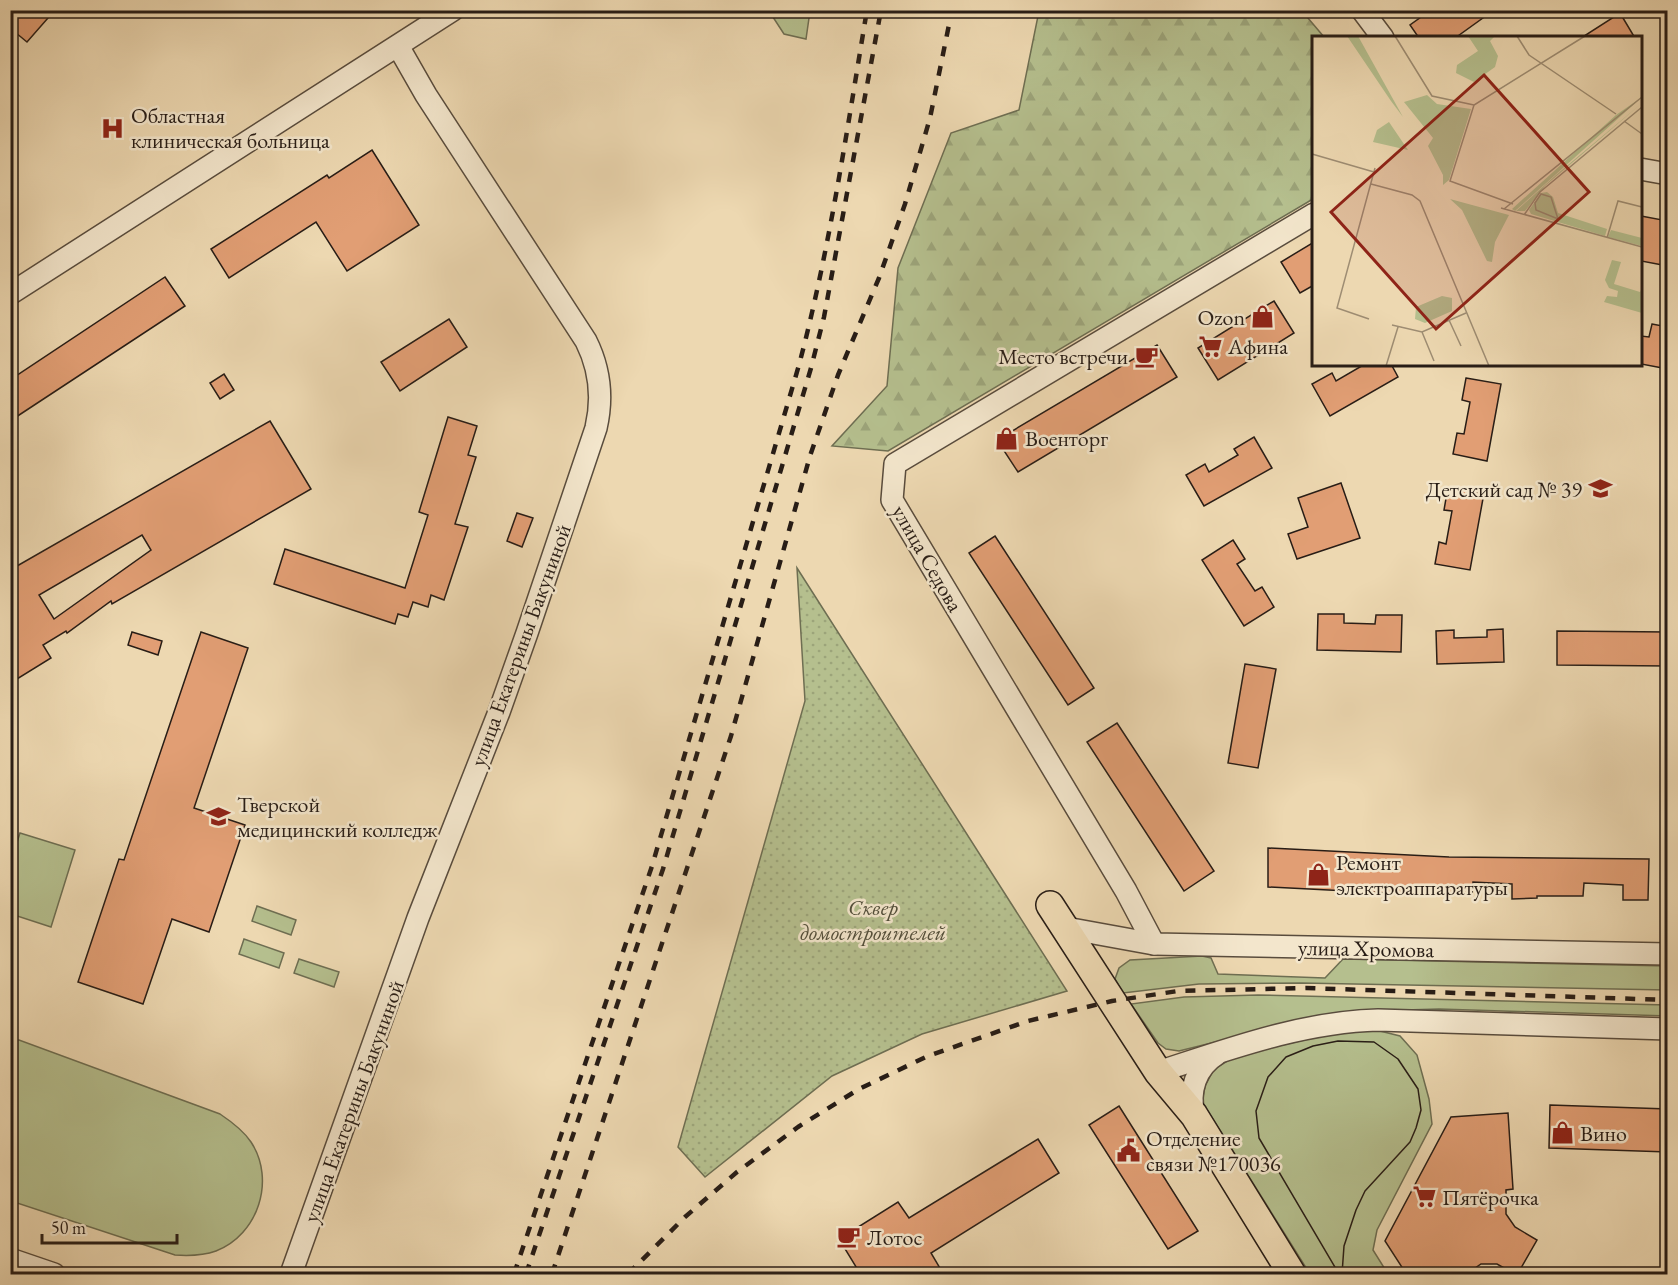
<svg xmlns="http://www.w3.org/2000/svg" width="1678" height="1285" font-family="'EB Garamond',serif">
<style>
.green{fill:#b5bf8e;stroke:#6e6e52;stroke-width:1.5}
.forest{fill:url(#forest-firs);stroke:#6e6e52;stroke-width:1.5}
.park{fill:url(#park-dots);stroke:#6e6e52;stroke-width:1.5}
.building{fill:#e19e74;stroke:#281d16;stroke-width:1.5;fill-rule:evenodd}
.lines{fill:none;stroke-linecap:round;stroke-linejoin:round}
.minor-casing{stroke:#594c3d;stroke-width:24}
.major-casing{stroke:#281d16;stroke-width:30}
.minor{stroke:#f3e6cc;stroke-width:21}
.major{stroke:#edd8b1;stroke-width:27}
.tram{stroke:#281d16;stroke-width:1.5}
.rail{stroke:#281d16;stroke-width:4.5;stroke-dasharray:10 10;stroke-linecap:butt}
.labels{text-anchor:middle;stroke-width:5;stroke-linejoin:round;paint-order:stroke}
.poi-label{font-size:22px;fill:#281d16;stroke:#f3e6cc;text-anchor:start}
.street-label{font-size:22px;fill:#281d16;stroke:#f3e6cc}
.park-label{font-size:22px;font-style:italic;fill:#524e3a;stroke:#f3e6cc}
.inset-road{fill:none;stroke:#9e8d73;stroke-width:1.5}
.view{fill:#8f2418;fill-opacity:0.15;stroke:#8f2418;stroke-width:3}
.inset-edge{fill:none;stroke:#281d16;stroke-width:3}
</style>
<defs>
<pattern id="forest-firs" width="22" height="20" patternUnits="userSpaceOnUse" patternTransform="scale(1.5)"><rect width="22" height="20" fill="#b5bf8e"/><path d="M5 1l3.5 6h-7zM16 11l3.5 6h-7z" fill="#9ca47a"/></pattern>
<pattern id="park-dots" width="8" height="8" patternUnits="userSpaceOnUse" patternTransform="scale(1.5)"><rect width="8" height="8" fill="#b5bf8e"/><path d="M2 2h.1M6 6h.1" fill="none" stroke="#9ca47a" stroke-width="1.8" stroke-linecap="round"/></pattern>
</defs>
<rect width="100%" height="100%" fill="#edd8b1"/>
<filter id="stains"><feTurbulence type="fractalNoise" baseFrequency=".00333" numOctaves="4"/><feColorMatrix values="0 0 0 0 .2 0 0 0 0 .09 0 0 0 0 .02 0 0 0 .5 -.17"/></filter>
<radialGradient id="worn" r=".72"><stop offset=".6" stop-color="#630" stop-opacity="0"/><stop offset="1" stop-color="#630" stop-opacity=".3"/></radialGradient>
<g class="green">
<path d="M769,11H810L806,39L784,34Z"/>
<path d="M20,833L75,850L51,927L11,914V861Z"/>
<path d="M257,906L296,920L291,935L252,921Z"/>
<path d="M244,939L284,953L279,968L239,954Z"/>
<path d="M1202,956L1211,958L1218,974L1325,978L1343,959L1668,966L1667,990L1301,983L1199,984L1123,993L1115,979L1119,968L1130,960Z"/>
<path d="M299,959L339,972L334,987L294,973Z"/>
<path d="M1258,995L1667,1005L1668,1016L1439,1009L1370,1011L1316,1017L1179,1051L1166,1049L1158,1043L1131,1004L1184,997Z"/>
<path d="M1376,1030L1400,1036L1417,1055L1429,1099L1432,1124L1377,1230L1373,1250L1388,1274H1310L1202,1102L1205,1086L1214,1069L1229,1060L1255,1051L1344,1031Z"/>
<path d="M10,1040H19L220,1114C232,1122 243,1130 251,1142C276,1180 258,1235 216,1251C202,1256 189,1256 175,1255L11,1201Z"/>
</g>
<path class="forest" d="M1039,11H1302L1324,37L1314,38L1313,199L888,451L832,446L887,386L898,268L951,133L1019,110Z"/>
<path class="park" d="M797,568L1067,991L922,1034L832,1076L705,1177L678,1147L805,701Z"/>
<g class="building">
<path d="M10,10H55L27,42L10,28Z"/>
<path d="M1431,10H1494L1455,38H1419L1410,25Z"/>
<path d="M1620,13L1635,38H1581Z"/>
<path d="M372,150L419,225L347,271L316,222L229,278L211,249L327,175L329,178Z"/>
<path d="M1641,216L1668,221V266L1641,261Z"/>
<path d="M1314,242V285L1300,293L1281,262Z"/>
<path d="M165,277L185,306L10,421V380Z"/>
<path d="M1274,301L1294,333L1218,380L1198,348Z"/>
<path d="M449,319L467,347L400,391L381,362Z"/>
<path d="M1652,324L1668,327V369L1641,364V336L1649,337Z"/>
<path d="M1157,345L1177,377L1018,472L997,440Z"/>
<path d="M1365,364H1391L1398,377L1330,416L1312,384L1332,373L1336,381Z"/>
<path d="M224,374L234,390L220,399L210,383Z"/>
<path d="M1466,378L1501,384L1487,461L1453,454L1457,433L1464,434L1470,402L1462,400Z"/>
<path d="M448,417L477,426L468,455L476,457L455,524L468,527L444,600L431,595L428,607L413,602L408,617L398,614L395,624L274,584L285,549L405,588L428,515L419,512Z"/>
<path d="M270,421L311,489L112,604L111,601L67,633L66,631L43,645L51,658L17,679L10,669V570ZM142,535L151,550L54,619L39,595Z"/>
<path d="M1254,437L1272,468L1204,506L1186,475L1205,464L1209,472L1238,455L1234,449Z"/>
<path d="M1341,483L1360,538L1297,559L1288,534L1308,527L1298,498Z"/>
<path d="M1448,487L1484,493L1470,570L1435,564L1439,542L1446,544L1452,511L1444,510Z"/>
<path d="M517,513L533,518L522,547L507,541Z"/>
<path d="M995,536L1094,688L1068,705L969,553Z"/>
<path d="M1233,540L1245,559L1237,564L1255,591L1262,587L1274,607L1244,626L1202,560Z"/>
<path d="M1318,614H1344V623L1375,624L1376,615H1402L1401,652L1317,650Z"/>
<path d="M1503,629L1504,662L1437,664L1436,631L1454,630V638L1487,637V630Z"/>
<path d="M1557,631L1668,632V666L1557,665Z"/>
<path d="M132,632L162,641L158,655L128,645Z"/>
<path d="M201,632L248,648L194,808L245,825L209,932L172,919L143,1004L78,982L119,859L124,860Z"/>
<path d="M1245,664L1276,669L1258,768L1228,763Z"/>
<path d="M1117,723L1214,871L1184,891L1087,742Z"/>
<path d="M1268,848L1449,857L1649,859L1648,900H1623V885L1584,883L1583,896H1537V898L1512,899V884L1473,882L1472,895H1426L1268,887Z"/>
<path d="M1550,1105L1668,1109V1152L1549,1148Z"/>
<path d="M1119,1106L1198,1231L1168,1249L1089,1125Z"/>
<path d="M1508,1113L1513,1189L1506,1190V1214L1515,1227L1537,1240L1517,1275L1497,1264H1481L1465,1275H1407L1385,1241L1451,1117Z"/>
<path d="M1038,1139L1059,1173L931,1253L944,1275H861L839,1239L898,1202L909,1218Z"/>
</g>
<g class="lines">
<defs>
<g id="minor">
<path d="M1362,10L1383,38"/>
<path d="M1640,169L1668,174"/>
<path d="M10,294L453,10"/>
<path d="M1066,928L1154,944L1668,954"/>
<path d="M1154,944L1126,891L892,500L895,464L1314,214"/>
<path d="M1158,1072C1229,1049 1302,1022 1378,1020L1668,1029"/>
<path d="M1194,1115C1188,1091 1196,1067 1217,1054"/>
<path d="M10,1259L54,1274"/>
<path d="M291,1274L418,918L499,712L527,633L596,428C603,398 600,369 586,341L426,95L398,46"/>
</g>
<path id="major" d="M1050,905L1158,1072L1194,1115L1292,1274"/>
</defs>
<use href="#minor" class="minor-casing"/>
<use href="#major" class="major-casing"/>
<use href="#minor" class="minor"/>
<use href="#major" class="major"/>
<path class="tram" d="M1339,1274L1259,1138L1256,1111L1268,1077L1286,1057L1313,1046L1338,1041L1374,1042L1398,1059L1418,1089L1421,1110L1416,1128L1410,1142L1365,1191L1356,1210L1344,1246L1342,1274"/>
<g class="rail">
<path d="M514,1274L652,866L799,365C830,248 847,129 867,10"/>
<path d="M526,1274L663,869L811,368L824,317L881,10"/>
<path d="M552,1274L731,736L810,456L838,375L879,278L905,204L930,118L952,10"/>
<path d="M628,1274L685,1217L737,1172L798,1127L859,1089L928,1056L1028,1021L1112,1001L1178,991L1306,988L1668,1000"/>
</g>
</g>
<defs>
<symbol id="hospital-bare" viewBox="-9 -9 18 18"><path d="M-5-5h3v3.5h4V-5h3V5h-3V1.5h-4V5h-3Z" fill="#8f2418" stroke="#f3e6cc" stroke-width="2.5" paint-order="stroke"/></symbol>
<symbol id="shop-bare" viewBox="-9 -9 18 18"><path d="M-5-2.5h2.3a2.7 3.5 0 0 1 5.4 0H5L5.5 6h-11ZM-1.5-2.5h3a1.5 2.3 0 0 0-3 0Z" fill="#8f2418" stroke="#f3e6cc" stroke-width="2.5" paint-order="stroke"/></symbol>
<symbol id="supermarket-bare" viewBox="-9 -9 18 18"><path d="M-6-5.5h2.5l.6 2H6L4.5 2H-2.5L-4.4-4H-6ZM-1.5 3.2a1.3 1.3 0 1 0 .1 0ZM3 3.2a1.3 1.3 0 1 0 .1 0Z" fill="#8f2418" stroke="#f3e6cc" stroke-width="2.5" paint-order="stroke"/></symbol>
<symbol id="cafe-bare" viewBox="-9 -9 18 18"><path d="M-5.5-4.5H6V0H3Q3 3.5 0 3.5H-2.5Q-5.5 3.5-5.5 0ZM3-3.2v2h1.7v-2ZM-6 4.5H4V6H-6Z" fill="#8f2418" stroke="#f3e6cc" stroke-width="2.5" paint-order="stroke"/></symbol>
<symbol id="school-bare" viewBox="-9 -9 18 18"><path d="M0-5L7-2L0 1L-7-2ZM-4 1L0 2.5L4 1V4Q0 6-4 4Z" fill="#8f2418" stroke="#f3e6cc" stroke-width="2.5" paint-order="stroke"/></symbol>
<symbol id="university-bare" viewBox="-9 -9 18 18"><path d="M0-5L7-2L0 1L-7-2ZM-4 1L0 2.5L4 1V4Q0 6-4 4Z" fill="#8f2418" stroke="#f3e6cc" stroke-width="2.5" paint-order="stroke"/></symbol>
<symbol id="civic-bare" viewBox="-9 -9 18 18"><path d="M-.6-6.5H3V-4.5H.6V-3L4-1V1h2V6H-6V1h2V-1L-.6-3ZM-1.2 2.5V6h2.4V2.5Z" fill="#8f2418" stroke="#f3e6cc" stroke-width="2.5" paint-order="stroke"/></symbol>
</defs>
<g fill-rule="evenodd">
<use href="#hospital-bare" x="96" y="112" width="33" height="33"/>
<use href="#shop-bare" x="1246" y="300" width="33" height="33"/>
<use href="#supermarket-bare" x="1194" y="330" width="33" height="33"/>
<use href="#cafe-bare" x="1130" y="340" width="33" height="33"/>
<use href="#shop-bare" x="990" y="422" width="33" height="33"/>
<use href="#school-bare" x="1584" y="472" width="33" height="33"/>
<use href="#university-bare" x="202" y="800" width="33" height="33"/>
<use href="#shop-bare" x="1302" y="858" width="33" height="33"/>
<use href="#shop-bare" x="1546" y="1116" width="33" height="33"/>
<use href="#civic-bare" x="1112" y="1134" width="33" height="33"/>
<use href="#supermarket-bare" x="1408" y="1180" width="33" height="33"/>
<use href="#cafe-bare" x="832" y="1220" width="33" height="33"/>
</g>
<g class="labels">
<g class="poi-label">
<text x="131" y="123">Областная<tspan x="131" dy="25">клиническая больница</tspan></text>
<text x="1245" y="325" text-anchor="end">Ozon</text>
<text x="1228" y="354">Афина</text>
<text x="1128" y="364" text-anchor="end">Место встречи</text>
<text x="1025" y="446">Военторг</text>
<text x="1582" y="497" text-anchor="end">Детский сад № 39</text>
<text x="237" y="812">Тверской<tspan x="237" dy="25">медицинский колледж</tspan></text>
<text x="1336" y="870">Ремонт<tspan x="1336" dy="25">электроаппаратуры</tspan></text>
<text x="1580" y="1141">Вино</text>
<text x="1146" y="1146">Отделение<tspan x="1146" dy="25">связи №170036</tspan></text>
<text x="1442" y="1205">Пятёрочка</text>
<text x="867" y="1245">Лотос</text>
</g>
<g class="street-label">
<text transform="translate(928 558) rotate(60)" y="8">улица Седова</text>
<text transform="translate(520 645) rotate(-70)" y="8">улица Екатерины Бакуниной</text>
<text transform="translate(1366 948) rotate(1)" y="8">улица Хромова</text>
<text transform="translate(353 1101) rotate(-70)" y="8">улица Екатерины Бакуниной</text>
</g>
<g class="park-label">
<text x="873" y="915">Сквер<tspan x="873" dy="25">домостроителей</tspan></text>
</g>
</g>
<g transform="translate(1312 36)">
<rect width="330" height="330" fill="#edd8b1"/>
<path d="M330,61L203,175L200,173L304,79ZM330,67L233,150L213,175H204L244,139ZM77,86L96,114L61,106L65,94ZM235,156L241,161L246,177L295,193L293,200L219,178L217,174L229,157ZM299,194L330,202V210L296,201ZM300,224L309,226L302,248L328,256L330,252V277L292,266L295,260L305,261L306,255L297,252L293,244ZM130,260L140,262V275L113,287L103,283L104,271Z" fill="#b5bf8e"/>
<path d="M35,0H46L91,81L79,65ZM115,59L125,68L159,73L137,144L131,149V139L116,110L121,102L92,66Z" fill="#b5bf8e"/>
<path d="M156,0H183L178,5L186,20L183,31L162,46L144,37L145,29L166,15ZM138,163L197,179L183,206L180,226L175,225L150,174Z" fill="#b5bf8e"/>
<path class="inset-road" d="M83,0L120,60L162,69M205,0L217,19L304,78M312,85L330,98M0,118L62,136M59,148L100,159L108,165L177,330M229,158L239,161L246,183L224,174L223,167ZM201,168L138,145L162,69L273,0M189,172L330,211M192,173L330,61M212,179L228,156L330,71M295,202L306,165L330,171M57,283L25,272L63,132M137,284L149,310M80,289L110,296L154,277M110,296L122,325M74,330L86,291"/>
<path class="view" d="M172,39L277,156L124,293L19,176Z"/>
<rect width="330" height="330" class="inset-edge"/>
</g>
<rect width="1678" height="1285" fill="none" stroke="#edd8b1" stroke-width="36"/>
<rect x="12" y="12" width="1654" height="1261" fill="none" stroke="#281d16" stroke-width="3"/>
<rect x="18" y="18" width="1642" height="1249" fill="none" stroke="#281d16" stroke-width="1.5"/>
<path d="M42 1234v9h135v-9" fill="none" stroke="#281d16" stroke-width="3"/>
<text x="51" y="1234" font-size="18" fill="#281d16" stroke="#f3e6cc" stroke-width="4.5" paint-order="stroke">50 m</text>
<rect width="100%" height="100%" filter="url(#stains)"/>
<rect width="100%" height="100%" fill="url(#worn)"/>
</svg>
